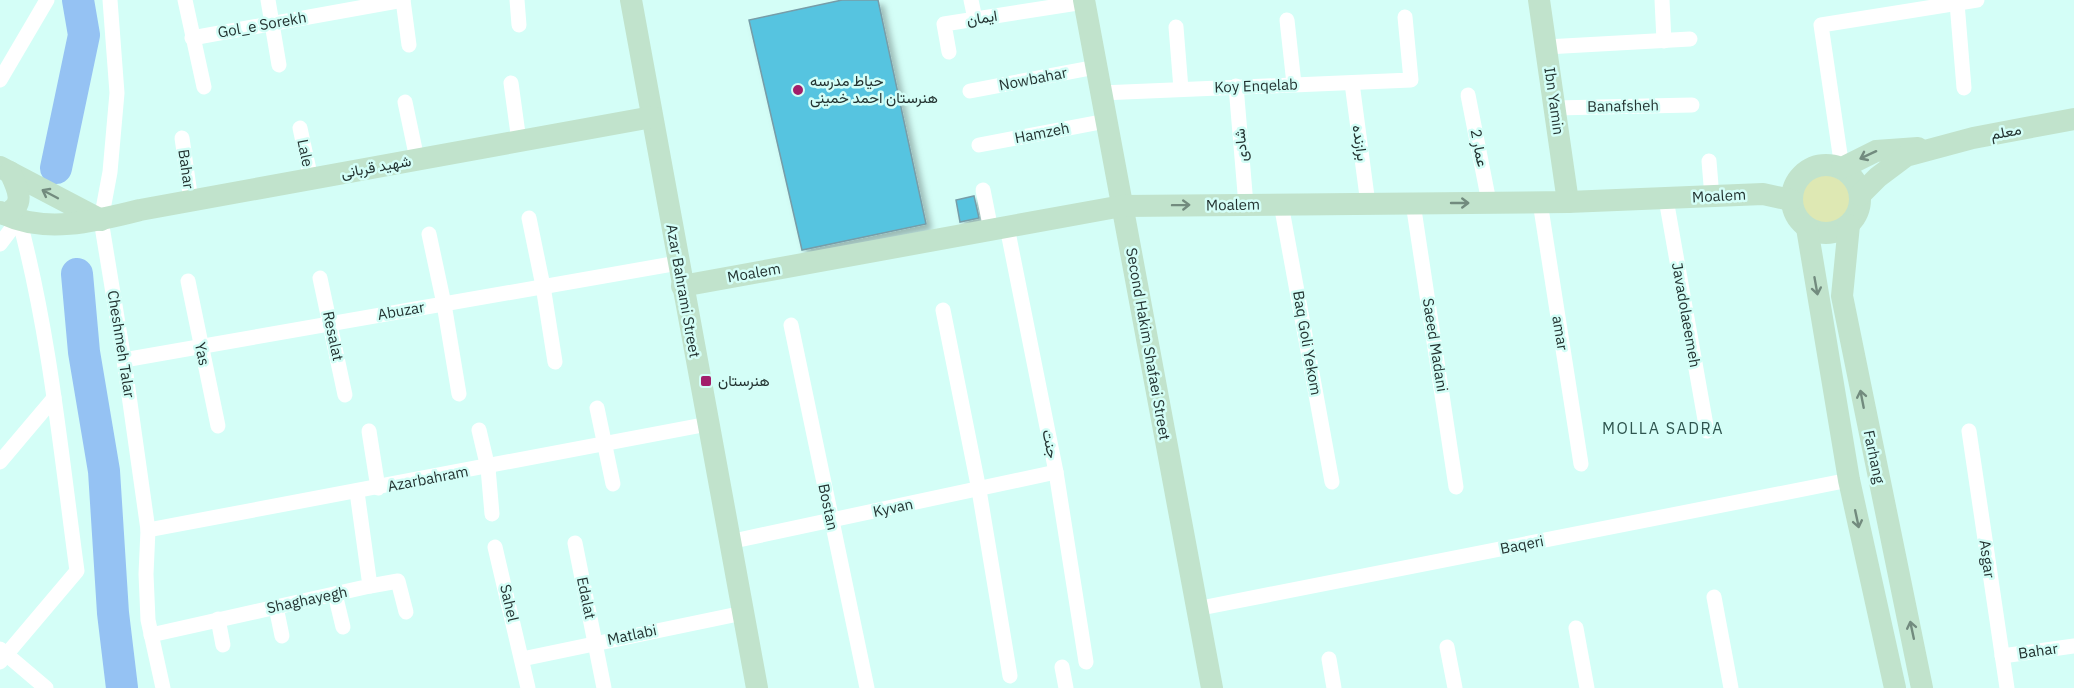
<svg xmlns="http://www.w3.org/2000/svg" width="2074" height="688" font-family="'IBM Plex Sans',Vazirmatn,sans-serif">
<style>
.green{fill:#dee8b3}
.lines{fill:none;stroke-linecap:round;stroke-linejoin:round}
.river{stroke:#95c2f3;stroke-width:32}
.building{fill:#57c4e0;stroke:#779da8;stroke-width:1.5;filter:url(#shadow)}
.street{stroke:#fff;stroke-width:15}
.secondary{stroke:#c1e3cc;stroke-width:22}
.oneway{stroke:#728b7e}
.poi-dot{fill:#a21d6a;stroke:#d4fef7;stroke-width:2}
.labels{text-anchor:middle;stroke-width:5;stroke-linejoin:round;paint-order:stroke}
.street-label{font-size:15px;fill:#233331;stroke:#d4fef7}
.poi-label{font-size:15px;fill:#233331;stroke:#d4fef7;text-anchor:start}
.neighbourhood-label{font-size:16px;letter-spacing:1.5px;fill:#2f554f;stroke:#d4fef7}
</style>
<defs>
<filter id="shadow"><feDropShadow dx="5.5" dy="5.5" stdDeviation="3" flood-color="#0004"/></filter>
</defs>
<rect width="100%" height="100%" fill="#d4fef7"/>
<circle class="green" cx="1825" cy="200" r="25"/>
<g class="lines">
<g class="river">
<path d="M56,168L84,35L78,0"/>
<path d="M77,274L84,352L104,471L113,613L122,688"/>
</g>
</g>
<g class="building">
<path d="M842,0H878L926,224L802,250L749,20Z"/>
<path d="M974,196L979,218L960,222L956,200Z"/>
</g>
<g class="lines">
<g class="street">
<path d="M110,0L117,93L110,172L101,220L124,360L148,530L146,574L148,620L163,688"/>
<path d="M185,0L204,87"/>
<path d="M268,0L279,65"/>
<path d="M403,0L409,45"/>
<path d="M517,0L519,25"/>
<path d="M971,0L975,19"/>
<path d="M1662,0L1664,41"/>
<path d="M1957,3L1964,88"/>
<path d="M1287,20L1294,84"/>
<path d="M1176,27L1181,89"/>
<path d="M192,38L403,0"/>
<path d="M1546,47L1690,39"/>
<path d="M949,52L944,24L1084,2"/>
<path d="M0,80L47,0"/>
<path d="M511,83L519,141"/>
<path d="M1352,83L1368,204"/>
<path d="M1236,86L1246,205"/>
<path d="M970,91L1096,67"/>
<path d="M1101,93L1411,80L1405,17"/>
<path d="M1468,95L1489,202"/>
<path d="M405,102L417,159"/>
<path d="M1555,108L1692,105"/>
<path d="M300,128L311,179"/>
<path d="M182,138L191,201"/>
<path d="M979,145L1106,121"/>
<path d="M1709,161L1712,197"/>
<path d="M1842,168L1821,25L1977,0"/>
<path d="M983,190L991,230"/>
<path d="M1666,199L1707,431"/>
<path d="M1540,202L1581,464"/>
<path d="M1413,203L1456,487"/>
<path d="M1281,204L1332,482"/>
<path d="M529,218L543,286L555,362"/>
<path d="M1007,227L1056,472L1086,662"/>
<path d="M429,234L444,304L459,394"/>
<path d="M0,244L19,219"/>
<path d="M320,278L345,395"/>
<path d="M188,281L218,426"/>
<path d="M943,310L979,490L1010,676"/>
<path d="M791,325L867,688"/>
<path d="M124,360L678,263"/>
<path d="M597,408L613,484"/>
<path d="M479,430L488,468L492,514"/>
<path d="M369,431L378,488"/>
<path d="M1969,431L2007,688"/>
<path d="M0,462L54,398"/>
<path d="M148,530L708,424"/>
<path d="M729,542L1056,472"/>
<path d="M575,543L604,688"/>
<path d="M495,547L528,688"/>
<path d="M370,586L398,581L406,612"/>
<path d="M335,594L343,627"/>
<path d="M1714,597L1731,688"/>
<path d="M276,607L282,636"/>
<path d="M1196,609L1849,480"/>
<path d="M218,619L223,645"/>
<path d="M1576,628L1587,688"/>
<path d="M151,635L370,586L357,492"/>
<path d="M1447,647L1455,688"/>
<path d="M0,649L46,688"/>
<path d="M2002,656L2074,646"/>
<path d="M522,659L743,613"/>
<path d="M1329,659L1334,688"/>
<path d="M0,662L77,571C61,454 50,334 19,219"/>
<path d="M1062,667L1066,688"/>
</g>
<g class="secondary">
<path d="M631,0L757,688"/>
<path d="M1084,0L1212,688"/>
<path d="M1539,0L1568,202"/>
<circle cx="1826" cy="199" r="34"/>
<path d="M0,167L101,220"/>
<path d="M1842,168L1876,151L1918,148"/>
<path d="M1860,195L1878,177L1906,156L1973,138L2074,119"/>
<path d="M0,212C42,235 97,221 140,210L652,117"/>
<path d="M4,214C27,206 18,189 10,172"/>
<path d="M1849,225L1842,296L1922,688"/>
<path d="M1807,228L1849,480L1895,688"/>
<path d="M682,286L1122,206L1568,202L1763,194L1791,200"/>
</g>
</g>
<defs><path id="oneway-shaft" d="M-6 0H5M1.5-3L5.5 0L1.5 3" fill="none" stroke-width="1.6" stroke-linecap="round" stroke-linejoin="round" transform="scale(1.5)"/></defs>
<g class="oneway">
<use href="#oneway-shaft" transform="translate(1868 155) rotate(155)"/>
<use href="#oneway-shaft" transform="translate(50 194) rotate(-152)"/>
<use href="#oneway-shaft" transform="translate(1460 203)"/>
<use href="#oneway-shaft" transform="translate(1181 205) rotate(-1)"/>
<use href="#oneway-shaft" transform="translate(1816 286) rotate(80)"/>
<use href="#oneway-shaft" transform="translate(1862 399) rotate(-101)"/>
<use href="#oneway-shaft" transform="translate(1857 519) rotate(78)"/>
<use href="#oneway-shaft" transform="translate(1912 630) rotate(-102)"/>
</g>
<g class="poi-dot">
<circle cx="798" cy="90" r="6"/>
<rect x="700" y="375" width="12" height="12" rx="3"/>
</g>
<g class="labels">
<g class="street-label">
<text transform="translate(982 18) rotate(-9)" y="5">ایمان</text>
<text transform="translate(262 25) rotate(-10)" y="5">Gol_e Sorekh</text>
<text transform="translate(1033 79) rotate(-11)" y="5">Nowbahar</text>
<text transform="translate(1256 86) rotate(-2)" y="5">Koy Enqelab</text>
<text transform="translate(1554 101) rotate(82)" y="5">Ibn Yamin</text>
<text transform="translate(1623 106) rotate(-1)" y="5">Banafsheh</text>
<text transform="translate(2006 132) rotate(-11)" y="5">معلم</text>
<text transform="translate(1042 133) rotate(-11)" y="5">Hamzeh</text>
<text transform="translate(1360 143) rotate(82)" y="5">برازنده</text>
<text transform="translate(1241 145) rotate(-95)" y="5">شادی</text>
<text transform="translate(1479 148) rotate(79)" y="5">عمار 2</text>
<text transform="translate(305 153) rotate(78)" y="5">Lale</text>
<text transform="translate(376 167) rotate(-10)" y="5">شهید قربانی</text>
<text transform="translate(186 169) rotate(82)" y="5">Bahar</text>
<text transform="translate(1719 196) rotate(-3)" y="5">Moalem</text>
<text transform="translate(1233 205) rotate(-1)" y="5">Moalem</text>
<text transform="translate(754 273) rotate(-10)" y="5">Moalem</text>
<text transform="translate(683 291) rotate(80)" y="5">Azar Bahrami Street</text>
<text transform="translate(401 311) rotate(-10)" y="5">Abuzar</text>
<text transform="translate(1686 315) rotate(80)" y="5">Javadolaeemeh</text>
<text transform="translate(1560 333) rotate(81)" y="5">amar</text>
<text transform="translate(333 336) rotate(78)" y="5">Resalat</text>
<text transform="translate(1307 343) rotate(80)" y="5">Baq Goli Yekom</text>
<text transform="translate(121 344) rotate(81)" y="5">Cheshmeh Talar</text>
<text transform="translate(1148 344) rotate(80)" y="5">Second Hakim Shafaei Street</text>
<text transform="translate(1435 345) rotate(81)" y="5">Saeed Madani</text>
<text transform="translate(202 354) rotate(78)" y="5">Yas</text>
<text transform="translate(1050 444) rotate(79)" y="5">جنت</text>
<text transform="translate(1874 457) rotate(78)" y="5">Farhang</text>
<text transform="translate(428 479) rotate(-11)" y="5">Azarbahram</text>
<text transform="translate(828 507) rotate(78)" y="5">Bostan</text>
<text transform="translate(893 508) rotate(-12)" y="5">Kyvan</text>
<text transform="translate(1522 545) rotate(-11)" y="5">Baqeri</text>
<text transform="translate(1987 559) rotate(82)" y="5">Asgar</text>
<text transform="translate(586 598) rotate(78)" y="5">Edalat</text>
<text transform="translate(307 600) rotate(-12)" y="5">Shaghayegh</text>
<text transform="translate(509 603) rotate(77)" y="5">Sahel</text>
<text transform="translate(632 635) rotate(-12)" y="5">Matlabi</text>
<text transform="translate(2038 651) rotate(-8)" y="5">Bahar</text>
</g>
<g class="poi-label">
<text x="810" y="86">حیاط مدرسه<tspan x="810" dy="17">هنرستان احمد خمینی</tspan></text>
<text x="718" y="386">هنرستان</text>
</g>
<g class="neighbourhood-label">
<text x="1663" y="434">MOLLA SADRA</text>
</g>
</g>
</svg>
